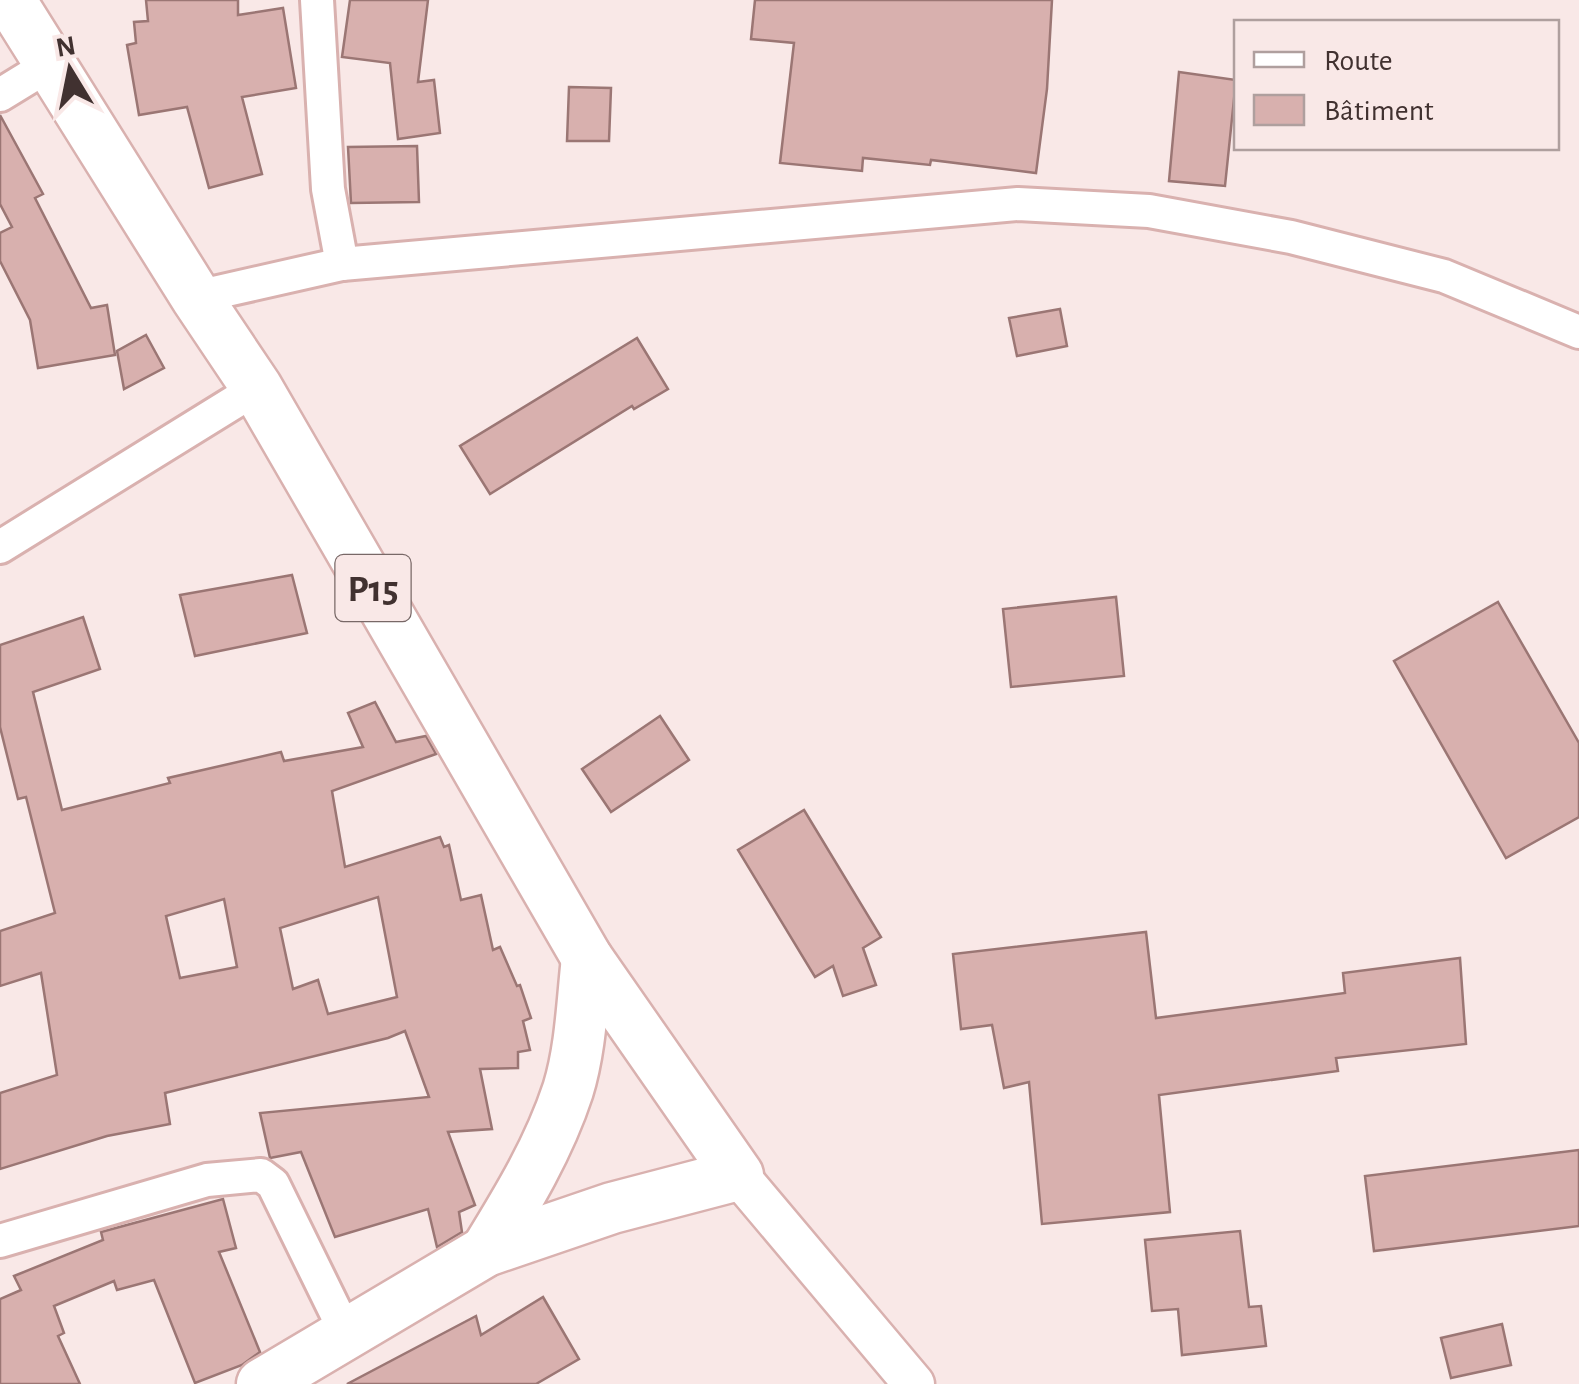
<svg xmlns="http://www.w3.org/2000/svg" width="1579" height="1384" font-family="'Alegreya Sans',sans-serif">
<style>
.building{fill:#d8b0ae;stroke:#9b7674;stroke-width:2.5;fill-rule:evenodd}
.lines{fill:none;stroke-linecap:round;stroke-linejoin:round}
.minor-casing{stroke:#d9b1af;stroke-width:38}
.tertiary-casing{stroke:#d9b1af;stroke-width:45}
.primary-casing{stroke:#d9b1af;stroke-width:55}
.minor{stroke:#fff;stroke-width:32}
.tertiary{stroke:#fff;stroke-width:40}
.primary{stroke:#fff;stroke-width:50}
.labels{text-anchor:middle;stroke-width:9;stroke-linejoin:round;paint-order:stroke}
.shield{fill:#f9e8e7;stroke:#786867;stroke-width:2.5}
.shield-label{font-size:38px;font-weight:bold;fill:#413130}
</style>
<rect width="100%" height="100%" fill="#f9e8e7"/>
<g class="building">
<path d="M146,0H238V15L283,8L296,88L242,97L262,174L209,188L187,107L139,115L127,45L136,43L134,22L148,21Z"/>
<path d="M350,0H428L418,82L434,80L440,133L398,139L390,63L342,57Z"/>
<path d="M755,0H1052L1047,89L1036,173L931,160L930,165L863,158L862,171L780,163L794,43L751,39Z"/>
<path d="M1179,72L1236,80L1225,186L1169,181Z"/>
<path d="M569,87L611,88L609,141H567Z"/>
<path d="M0,115L43,194L35,198L91,308L107,305L115,355L38,368L30,320L0,261V233L12,227L0,204Z"/>
<path d="M417,146L419,202L351,203L348,147Z"/>
<path d="M1060,309L1067,346L1017,356L1009,318Z"/>
<path d="M146,335L164,368L124,389L117,351Z"/>
<path d="M637,338L668,389L634,409L632,406L490,494L460,446Z"/>
<path d="M292,575L307,633L195,656L180,595Z"/>
<path d="M1116,597L1124,676L1011,687L1003,609Z"/>
<path d="M1498,602L1579,743V817L1506,858L1394,661Z"/>
<path d="M83,617L100,669L33,692L62,810L170,783L168,778L281,752L284,761L363,747L348,713L375,702L396,742L426,736L436,754L332,791L345,867L440,837L444,847L449,845L461,900L481,895L493,950L500,947L517,986L520,985L531,1018L523,1021L530,1050L518,1052V1068L480,1069L492,1129L448,1132L475,1205L459,1212L462,1232L437,1247L428,1209L335,1237L301,1152L270,1158L260,1113L429,1097L405,1031L388,1038L165,1093L170,1124L107,1136L0,1169V1093L57,1075L41,973L0,986V931L55,913L26,797L18,799L0,727V645ZM378,897L397,997L328,1014L318,980L293,989L280,928ZM224,899L237,967L180,978L166,916Z"/>
<path d="M660,716L689,760L611,812L582,769Z"/>
<path d="M804,810L881,937L863,948L876,985L843,996L833,966L815,977L738,850Z"/>
<path d="M1146,932L1156,1018L1345,993L1343,973L1460,958L1466,1044L1336,1058L1338,1071L1159,1095L1170,1212L1042,1224L1029,1082L1004,1088L992,1025L961,1029L953,954Z"/>
<path d="M1579,1150V1226L1374,1251L1365,1176Z"/>
<path d="M223,1199L236,1248L219,1252L260,1352L242,1365L195,1383L154,1280L117,1290L114,1281L54,1306L64,1333L58,1336L80,1384H0V1299L21,1290L14,1276L103,1240L101,1232Z"/>
<path d="M1240,1231L1249,1307L1261,1306L1266,1346L1182,1355L1178,1309L1152,1311L1145,1240Z"/>
<path d="M543,1297L579,1359L536,1384H347L476,1316L481,1335Z"/>
<path d="M1502,1324L1511,1365L1451,1378L1441,1338Z"/>
</g>
<g class="lines">
<defs>
<g id="minor">
<path d="M317,0L328,189L342,264"/>
<path d="M0,95L49,65"/>
<path d="M196,297L342,264L1018,204L1149,211L1291,237L1444,276L1579,332"/>
<path d="M0,547L257,388"/>
<path d="M0,1241L207,1180L261,1175L273,1184L346,1333"/>
</g>
<path id="tertiary" d="M738,1175L914,1384"/>
<g id="primary">
<path d="M10,0L196,297L257,388L587,958L738,1175L612,1208L486,1251L262,1384"/>
<path d="M486,1251C518,1199 549,1148 568,1090C581,1048 582,1002 587,958"/>
</g>
</defs>
<use href="#minor" class="minor-casing"/>
<use href="#tertiary" class="tertiary-casing"/>
<use href="#primary" class="primary-casing"/>
<use href="#minor" class="minor"/>
<use href="#tertiary" class="tertiary"/>
<use href="#primary" class="primary"/>
</g>
<g class="labels">
<rect class="shield" x="335.5" y="555" width="75" height="66" rx="8"/>
<g class="shield-label">
<text x="373" y="601">P15</text>
</g>
</g>
<rect x="1234" y="20" width="325" height="130" fill="#f9e8e7" stroke="#af9f9e" stroke-width="2.5"/>
<rect x="1254" y="52" width="50" height="15" fill="#ffffff" stroke="#af9f9e" stroke-width="2.5"/>
<text x="1324" y="70" font-size="30" fill="#413130">Route</text>
<rect x="1254" y="95" width="50" height="30" fill="#d8b0ae" stroke="#af9f9e" stroke-width="2.5"/>
<text x="1324" y="120" font-size="30" fill="#413130">Bâtiment</text>
<g transform="translate(70 70) rotate(350)" stroke="#f9e8e7" stroke-width="8" paint-order="stroke">
<path d="M0-8L18 38L0 25L-18 38Z" fill="#413130"/>
<text y="-15" font-size="28" font-weight="bold" text-anchor="middle" fill="#413130">N</text>
</g>
</svg>
